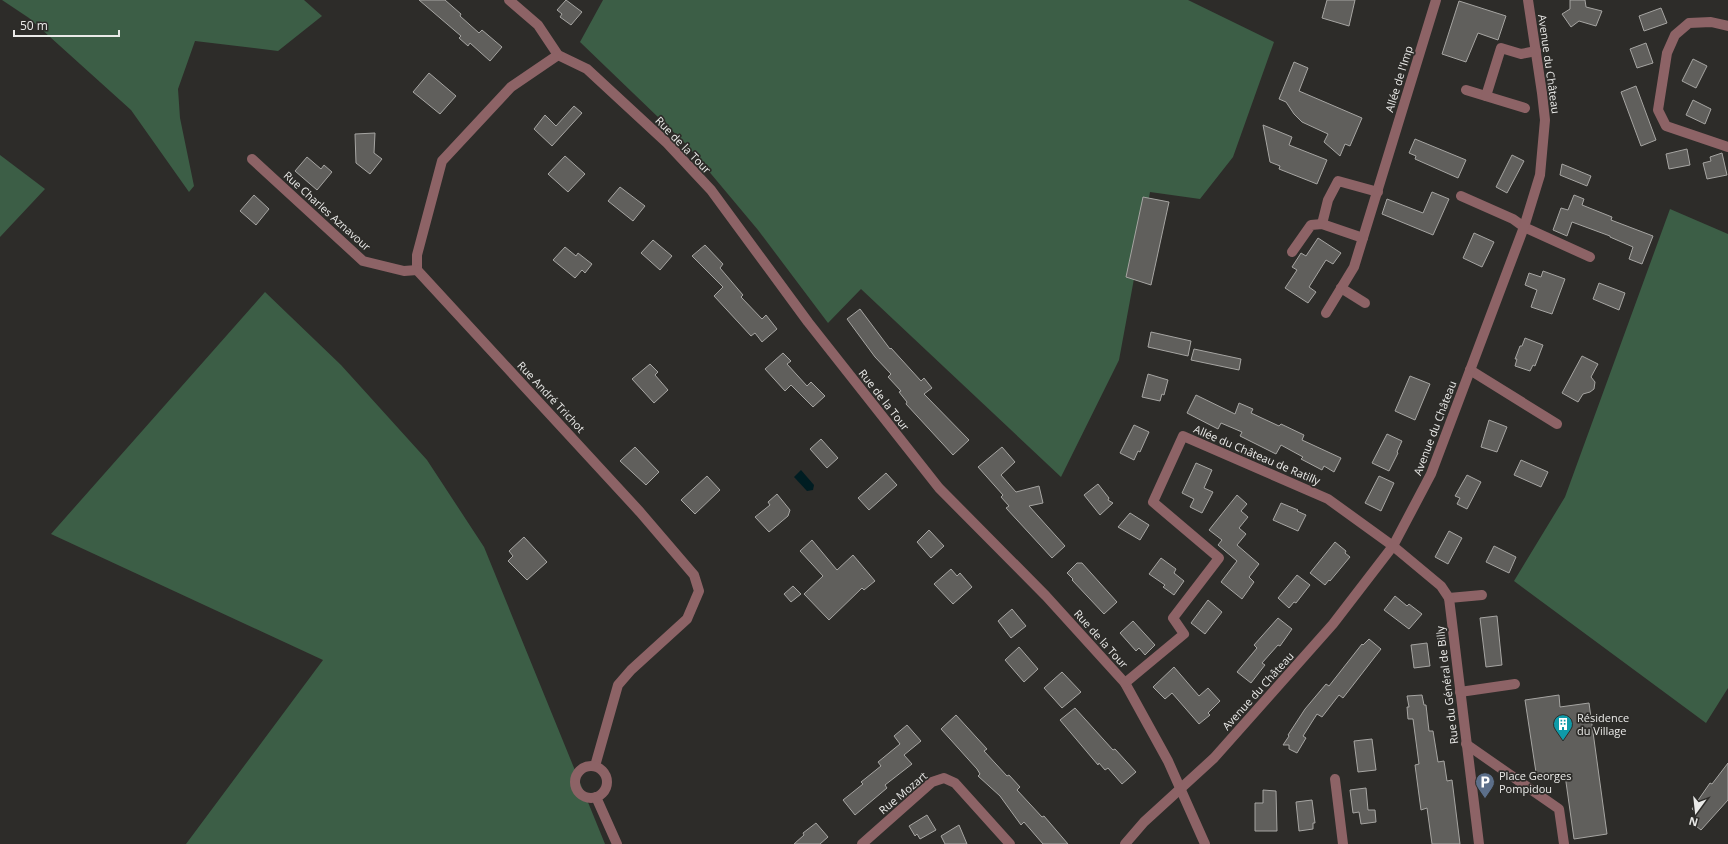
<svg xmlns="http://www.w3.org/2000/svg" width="1728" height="844" font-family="'Open Sans',sans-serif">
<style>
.green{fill:#3c5e46}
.water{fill:#001d22}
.building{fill:#605f5c;stroke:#a6a5a2}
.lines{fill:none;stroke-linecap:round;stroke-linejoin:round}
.minor{stroke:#8d6366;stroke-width:10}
.labels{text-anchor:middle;stroke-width:3.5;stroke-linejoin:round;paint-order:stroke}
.street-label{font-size:11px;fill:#eaeae8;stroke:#2d2c29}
.poi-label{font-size:11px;fill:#eaeae8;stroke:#2d2c29;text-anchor:start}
</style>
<rect width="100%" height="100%" fill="#2d2c29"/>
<g class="green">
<path d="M2,0H304L322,16L278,51L195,41L178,89L180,118L194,186L189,192L131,110L29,18Z"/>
<path d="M603,0H1188L1274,42L1233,157L1200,199L1150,192L1119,360L1061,477L861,289L828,323L758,230L686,144L580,42Z"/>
<path d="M0,155L45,189L0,237Z"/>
<path d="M1670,209L1728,234V688L1706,723L1514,581L1565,497Z"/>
<path d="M265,292L341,365L427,460L484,547L605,844H186L323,660L51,534Z"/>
</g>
<path class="water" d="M801,470L814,485L813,490L807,491L794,477Z"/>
<g class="building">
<path d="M419,0H445L461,14L460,16L479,33L482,30L502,47L490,61L470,43L468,46L459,38L461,36Z"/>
<path d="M566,0L582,12L571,25L560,17L562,14L557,10Z"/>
<path d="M1327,0H1355L1349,26L1322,18Z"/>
<path d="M1570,0H1585L1586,7L1602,11L1596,26L1579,21L1571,27L1562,14L1570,9Z"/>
<path d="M1459,1L1506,16L1498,40L1478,33L1466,62L1442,54Z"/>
<path d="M1661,8L1667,23L1644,31L1639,16Z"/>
<path d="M1646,43L1653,63L1637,68L1630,49Z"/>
<path d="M1693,59L1707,66L1696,88L1682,81Z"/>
<path d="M1294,62L1308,68L1299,91L1362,118L1350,146L1345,144L1340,156L1324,142L1328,134L1302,122L1294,114L1286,102L1279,99Z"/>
<path d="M429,73L456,96L440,114L413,92Z"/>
<path d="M1636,86L1656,140L1641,146L1621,92Z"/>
<path d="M1693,100L1711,109L1705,124L1686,115Z"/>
<path d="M574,106L582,113L552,146L534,129L545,115L556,126Z"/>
<path d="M1263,125L1292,137L1289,145L1327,160L1317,184L1279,169L1280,166L1270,162Z"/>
<path d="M375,133L374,153L382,159L370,174L356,163L355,134Z"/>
<path d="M1415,139L1466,160L1458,178L1415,159L1416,156L1409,153Z"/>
<path d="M1687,149L1690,165L1669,169L1666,154Z"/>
<path d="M1722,153L1727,175L1707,179L1703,163L1711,161L1710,157Z"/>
<path d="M1512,155L1524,161L1507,193L1496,187Z"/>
<path d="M565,156L585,174L568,192L548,174Z"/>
<path d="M307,157L321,169L324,165L332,172L317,190L295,171Z"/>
<path d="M1562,164L1591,176L1587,186L1560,175Z"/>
<path d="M620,187L645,206L633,221L608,201Z"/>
<path d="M1432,192L1449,199L1433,235L1382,214L1387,199L1423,213Z"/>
<path d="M254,195L269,209L256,225L240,211Z"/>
<path d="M1574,195L1584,199L1582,205L1612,217L1611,220L1653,236L1642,264L1629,259L1633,247L1610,237V236L1572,222L1567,236L1553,230L1561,208L1568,210Z"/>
<path d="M1143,197L1169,202L1151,285L1126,277Z"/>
<path d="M1474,233L1494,242L1482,267L1463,258Z"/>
<path d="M1318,238L1341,253L1333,264L1326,260L1309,287L1316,292L1308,303L1285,288L1297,270L1292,267L1301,253L1306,256Z"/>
<path d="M653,240L672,256L660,270L641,253Z"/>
<path d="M705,245L723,264L720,268L743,295L741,297L762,319L766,315L777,329L762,342L755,333L751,336L714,296L723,287L692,256Z"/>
<path d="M565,247L576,256L578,253L592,264L585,273L582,270L575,278L553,260Z"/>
<path d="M1543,271L1565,279L1552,314L1531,307L1537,290L1525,285L1529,273L1541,277Z"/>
<path d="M1599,283L1625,293L1619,310L1593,299Z"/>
<path d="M860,309L890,349L891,348L921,381L924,378L932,388L924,394L969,440L953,455L906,404L907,402L899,392L901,391L888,377L891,374L875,357L847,319Z"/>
<path d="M1151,332L1191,341L1188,356L1148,347Z"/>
<path d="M1525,338L1543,345L1535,366L1533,365L1530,371L1515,366L1517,359H1515L1520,346H1522Z"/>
<path d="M1194,349L1241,359L1239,370L1191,360Z"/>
<path d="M783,353L791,361L787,364L807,386L811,382L825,396L813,407L791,385L785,391L765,369Z"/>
<path d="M1582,356L1598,364L1591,377L1595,382L1594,389L1590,392L1583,394L1578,402L1562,393Z"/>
<path d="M650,364L658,372L655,375L668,390L654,403L632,379Z"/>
<path d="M1148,374L1168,380L1164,395L1162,394L1160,401L1142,397Z"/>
<path d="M1410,376L1430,384L1415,420L1395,411Z"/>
<path d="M1196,395L1235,414L1239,403L1253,409L1251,413L1279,426L1281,424L1304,435L1302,440L1341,458L1334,472L1324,466L1322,470L1301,459L1303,457L1281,445L1276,454L1240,436L1242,432L1221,423L1218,429L1187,413Z"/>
<path d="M1489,420L1507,427L1497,452L1481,447Z"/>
<path d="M1134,425L1149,432L1140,452L1138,451L1134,460L1120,453Z"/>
<path d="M1387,434L1402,441L1397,452L1398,453L1389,471L1372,463Z"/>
<path d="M821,439L838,458L827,468L810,449Z"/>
<path d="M635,447L659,472L646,485L620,461Z"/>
<path d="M1002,447L1015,462L1001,475L1016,492L1039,486L1043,503L1029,506L1065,546L1052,558L1006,508L1009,506L1001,497L1003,495L978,467Z"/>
<path d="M1521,460L1548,472L1541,487L1514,475Z"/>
<path d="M1196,463L1212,470L1204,488L1213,492L1202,513L1190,507L1194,499L1182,493Z"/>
<path d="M886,473L897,485L869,510L858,498Z"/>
<path d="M1467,475L1481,482L1467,509L1457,504L1460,498L1455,496Z"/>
<path d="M707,476L720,490L695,514L681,500Z"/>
<path d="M1379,476L1394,483L1381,511L1365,503Z"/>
<path d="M1098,484L1109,498L1108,500L1113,503L1100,515L1084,495Z"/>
<path d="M777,494L790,510L788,516L769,532L755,517L770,505L768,502Z"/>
<path d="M1237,495L1247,504L1241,511L1248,517L1239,528L1246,534L1237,545L1259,564L1249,577L1254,582L1242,599L1221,582L1237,561L1218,545L1222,540L1209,530Z"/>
<path d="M1281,503L1298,510L1297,511L1306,515L1298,531L1273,520Z"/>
<path d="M1130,513L1149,525L1140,540L1118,527Z"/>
<path d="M929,530L944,546L931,558L917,542Z"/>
<path d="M1449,531L1462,538L1448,564L1435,557Z"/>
<path d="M524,537L547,562L527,580L508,561L513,556L509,551Z"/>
<path d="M812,540L837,570L853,555L875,581L864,590L862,588L829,620L804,594L823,576L800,551Z"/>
<path d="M1335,542L1346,551L1345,553L1350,557L1330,581L1329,580L1325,585L1310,573Z"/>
<path d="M1494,546L1516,557L1509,573L1486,562Z"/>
<path d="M1161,558L1176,569L1174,573L1184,581L1174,595L1163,587L1165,585L1149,574Z"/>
<path d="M1077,563H1082L1117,602L1104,614L1072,580L1073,579L1067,573Z"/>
<path d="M951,569L957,576L960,573L972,587L953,604L934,584Z"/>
<path d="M1297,575L1310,585L1296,603L1294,602L1289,608L1278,598Z"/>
<path d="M793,586L801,594L791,602L784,594Z"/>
<path d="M1395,596L1407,606L1409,604L1422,614L1409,629L1384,610Z"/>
<path d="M1208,600L1222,612L1205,634L1191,623Z"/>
<path d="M1012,609L1026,626L1011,638L998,621Z"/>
<path d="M1497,616L1502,665L1486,667L1480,618Z"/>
<path d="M1278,618L1292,629L1280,646L1278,645L1262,663L1265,665L1251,683L1237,672L1257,648L1254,645Z"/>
<path d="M1133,621L1155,645L1145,655L1139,648L1136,651L1120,633Z"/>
<path d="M1369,639L1381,649L1343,698L1339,695L1322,717L1317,714L1303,736L1306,738L1297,753L1289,749V745H1283L1289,736L1288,735L1305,709L1326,684L1329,686L1362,644L1363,645Z"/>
<path d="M1427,643L1430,666L1414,668L1411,645Z"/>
<path d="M1019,647L1038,669L1024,682L1005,660Z"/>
<path d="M1174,667L1199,696L1208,688L1220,701L1208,713L1210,715L1199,724L1172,693L1165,699L1153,687Z"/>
<path d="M1062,672L1081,692L1062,708L1044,688Z"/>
<path d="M1422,695L1424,705H1426L1429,731H1433L1438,762L1444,761L1447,781L1452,780L1460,844H1432L1427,808L1421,810L1415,765L1419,764L1413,719H1408L1407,707H1409L1407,696Z"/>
<path d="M1559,695L1560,707L1589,703L1607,834L1574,839L1565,775L1537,779L1525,700Z"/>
<path d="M1075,708L1113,750L1115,749L1136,772L1122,784L1108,768L1105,770L1099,763L1098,765L1060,720Z"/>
<path d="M956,715L987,749L984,751L1007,776L1009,775L1020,787L1017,790L1042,817L1044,816L1068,844H1043L1024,822L1021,825L1000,796L978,776L980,774L977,769L941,729Z"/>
<path d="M907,725L921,741L904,755L912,764L885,785L887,788L855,815L843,800L863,784L861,782L881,766L878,762L900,744L894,736Z"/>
<path d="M1372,739L1376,770L1358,772L1354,741Z"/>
<path d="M1728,763V800L1701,830L1691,822L1697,813L1692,809L1710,783L1712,784Z"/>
<path d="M1366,788L1368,810H1375L1376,822L1361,824L1359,812L1353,813L1350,790Z"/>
<path d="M1263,790L1276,791L1277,831H1255V803H1263Z"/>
<path d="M1312,800L1315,823H1313V829L1299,831L1296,802Z"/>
<path d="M927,815L936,830L920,839L917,834L915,836L909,826Z"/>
<path d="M816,823L828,837L820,844H794L804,835L803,833Z"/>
<path d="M959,825L967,844H945L941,836Z"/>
</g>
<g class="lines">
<g class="minor">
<path d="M509,0L538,25L558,55L587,69L667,143L711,190L808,322L939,488L1046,596L1125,683L1168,761L1205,844"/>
<path d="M1728,26L1711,22L1689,23L1675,35L1667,53L1658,110L1666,126L1728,147"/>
<path d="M558,55L511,87L442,161L417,255V270L640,512L694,575L699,591L687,619L631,670L618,685L595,766"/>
<path d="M1466,90L1525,108"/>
<path d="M1486,96L1501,48L1521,54L1536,51"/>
<path d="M252,159L363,261L404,271L417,270"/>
<path d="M1461,196L1513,219L1524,227L1590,257"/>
<path d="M1322,224L1328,200L1338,181L1378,192"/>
<path d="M1292,252L1311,225L1322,224L1363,238"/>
<path d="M1341,288L1365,303"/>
<path d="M1326,313L1354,267L1436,0"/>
<path d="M1470,370L1557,424"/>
<path d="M1449,598L1482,595"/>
<path d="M1125,683L1184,634L1173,618L1219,558L1153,502L1183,436L1328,499L1393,546L1441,586L1449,598L1479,844"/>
<path d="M1460,692L1515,684"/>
<path d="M1466,744L1559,809L1564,844"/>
<circle cx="591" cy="782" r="16"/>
<path d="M1335,779L1343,844"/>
<path d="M596,797L617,844"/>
<path d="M862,844L932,782L944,778L955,783L1010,844"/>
<path d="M1125,844L1144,822L1214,758L1333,624L1393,546L1431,474L1524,227L1540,175L1545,120L1542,93L1528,0"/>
</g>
</g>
<defs>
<symbol id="building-pin" viewBox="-11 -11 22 30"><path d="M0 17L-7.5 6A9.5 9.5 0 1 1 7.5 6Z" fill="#0f9aa8" stroke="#2d2c29"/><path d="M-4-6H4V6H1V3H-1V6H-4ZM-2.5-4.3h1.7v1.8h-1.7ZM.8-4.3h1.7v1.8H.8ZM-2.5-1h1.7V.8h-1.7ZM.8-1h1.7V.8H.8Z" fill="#fff"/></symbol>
<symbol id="parking-pin" viewBox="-11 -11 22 30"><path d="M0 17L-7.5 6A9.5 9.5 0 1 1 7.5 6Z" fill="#5c6f8a" stroke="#2d2c29"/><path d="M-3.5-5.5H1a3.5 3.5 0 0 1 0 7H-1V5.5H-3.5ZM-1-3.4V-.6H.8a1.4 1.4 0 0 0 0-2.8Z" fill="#fff"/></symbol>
</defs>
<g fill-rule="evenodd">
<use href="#building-pin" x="1552" y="713" width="22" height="30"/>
<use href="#parking-pin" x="1474" y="771" width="22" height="30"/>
</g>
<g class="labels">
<g class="street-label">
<text transform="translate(1549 64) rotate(82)" y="4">Avenue du Château</text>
<text transform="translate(1399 79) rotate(-73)" y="4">Allée de l'Imp</text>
<text transform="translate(683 145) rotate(46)" y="4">Rue de la Tour</text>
<text transform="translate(327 211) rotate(42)" y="4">Rue Charles Aznavour</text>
<text transform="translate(551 397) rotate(47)" y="4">Rue André Trichot</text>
<text transform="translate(884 400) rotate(52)" y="4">Rue de la Tour</text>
<text transform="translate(1435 428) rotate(-69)" y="4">Avenue du Château</text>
<text transform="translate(1257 455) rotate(23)" y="4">Allée du Château de Ratilly</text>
<text transform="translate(1101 639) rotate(48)" y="4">Rue de la Tour</text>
<text transform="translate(1447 685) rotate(-97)" y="4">Rue du Général de Billy</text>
<text transform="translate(1258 691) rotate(-48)" y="4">Avenue du Château</text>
<text transform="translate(903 793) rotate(-40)" y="4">Rue Mozart</text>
</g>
<g class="poi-label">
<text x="1577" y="722">Résidence<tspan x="1577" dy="13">du Village</tspan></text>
<text x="1499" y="780">Place Georges<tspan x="1499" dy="13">Pompidou</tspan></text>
</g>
</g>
<g transform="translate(1696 812) rotate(195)" stroke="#2d2c29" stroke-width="3" paint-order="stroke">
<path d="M0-3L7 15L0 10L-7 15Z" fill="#eaeae8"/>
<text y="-6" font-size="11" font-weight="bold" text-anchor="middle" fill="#eaeae8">N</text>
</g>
<path d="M14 30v6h105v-6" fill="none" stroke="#eaeae8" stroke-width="2"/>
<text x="20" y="30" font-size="12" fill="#eaeae8" stroke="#2d2c29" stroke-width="3" paint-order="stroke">50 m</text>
</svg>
